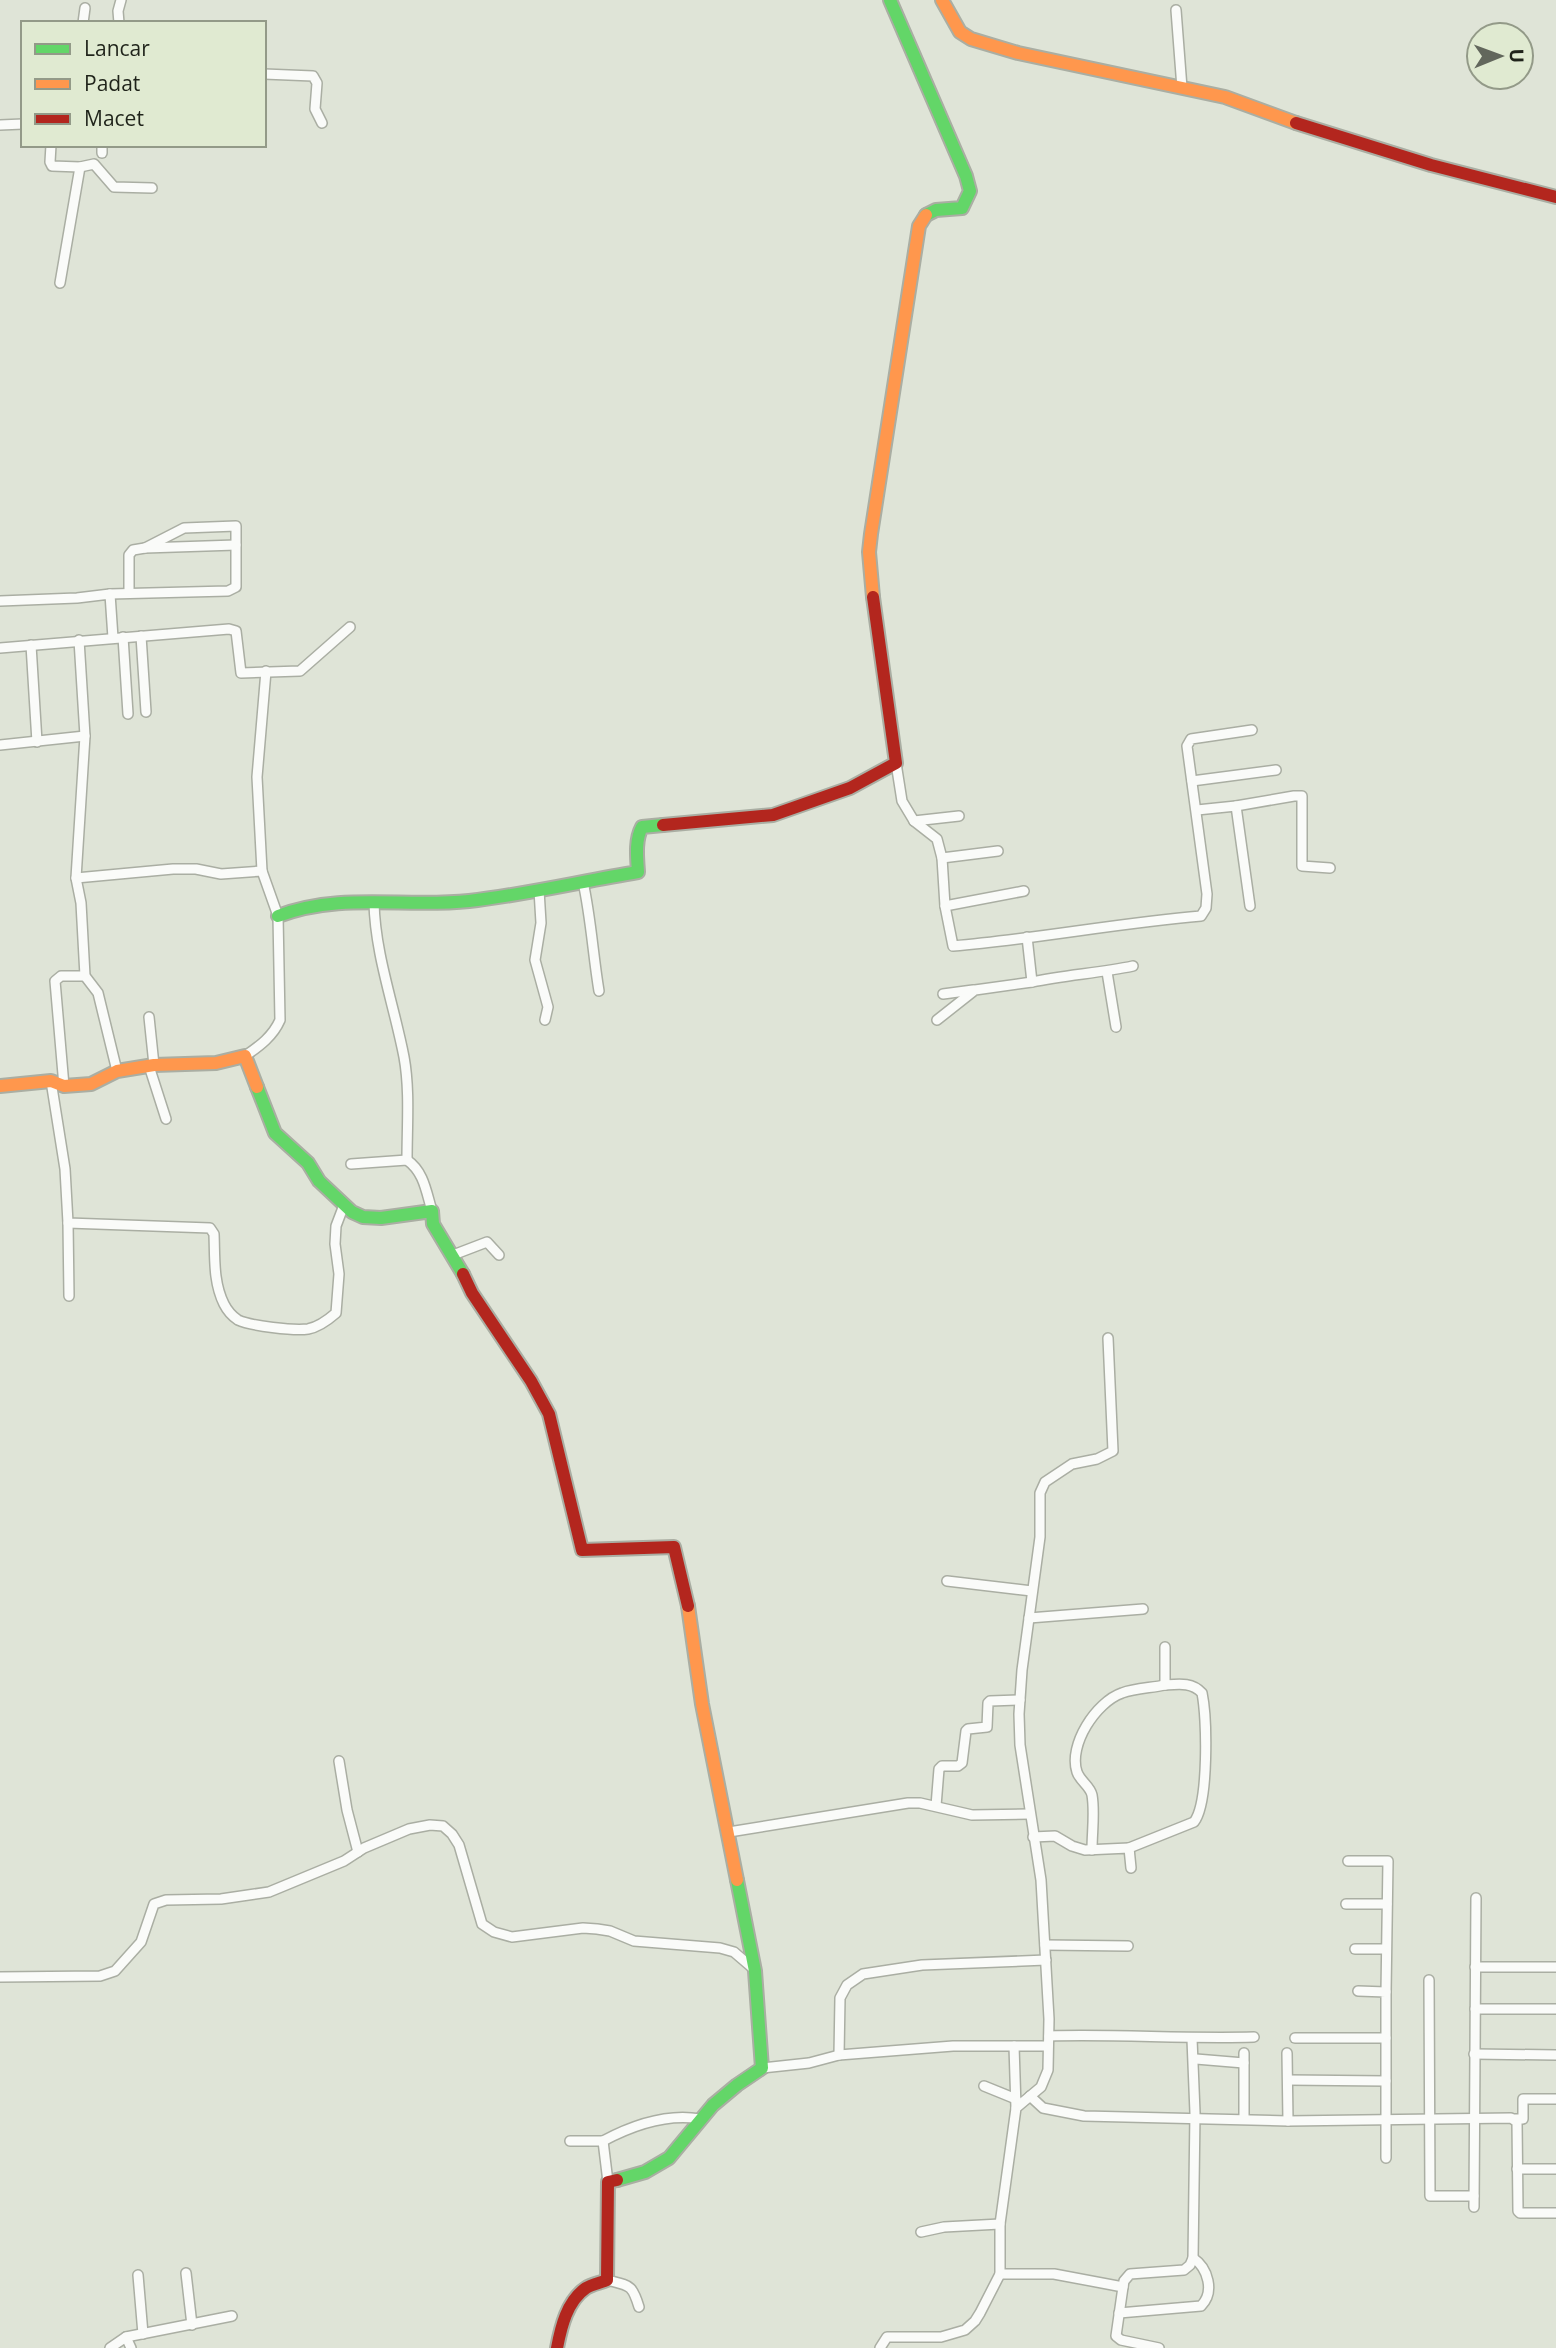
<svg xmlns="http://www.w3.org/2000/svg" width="1556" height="2348" font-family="'Open Sans',sans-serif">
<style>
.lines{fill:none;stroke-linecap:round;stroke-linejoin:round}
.street-casing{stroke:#aaaea3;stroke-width:12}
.fast-casing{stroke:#aaaea3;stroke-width:16}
.slow-casing{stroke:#aaaea3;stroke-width:16}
.jam-casing{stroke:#aaaea3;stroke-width:16}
.street{stroke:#fafbf9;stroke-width:9}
.fast{stroke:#63d668;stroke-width:12}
.slow{stroke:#ff974d;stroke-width:12}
.jam{stroke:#b3261e;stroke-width:12}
</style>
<rect width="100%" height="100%" fill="#dfe4d7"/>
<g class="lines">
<defs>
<g id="street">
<path d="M1176,10L1182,88"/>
<path d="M83,23L85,8"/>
<path d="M119,23L118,11L121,0"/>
<path d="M264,74L313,76L317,83L315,109L322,123"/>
<path d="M0,125L23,124"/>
<path d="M51,145L50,162L52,166L80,167L94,164L114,187L152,188"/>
<path d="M102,153V145"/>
<path d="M60,283L80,167"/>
<path d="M129,593V555L133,550L145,548L236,545"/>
<path d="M110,594L228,591L236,587V526L184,528L145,548"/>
<path d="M0,601L77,598L110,594L113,638"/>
<path d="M141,636L146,712"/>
<path d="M123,637L128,714"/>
<path d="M79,640L85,736L76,878L81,903L85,976L98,993L117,1071"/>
<path d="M31,645L37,742"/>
<path d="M0,648L229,629L236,631L241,673L300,671L350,627"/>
<path d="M0,745L85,736"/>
<path d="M896,763L902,801L914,821L937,839L942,858L945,906L953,946C1036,939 1118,923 1201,916L1206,908L1207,894L1187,746L1191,739L1252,730"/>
<path d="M1192,781L1276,770"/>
<path d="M1236,806L1294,796H1302V866L1330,868"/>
<path d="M1197,810L1236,806L1250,906"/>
<path d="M914,821L959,816"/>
<path d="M942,858L998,851"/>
<path d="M262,871L257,777L266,671"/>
<path d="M76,878L173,869H196L221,874L262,871L278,916L280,1020C273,1036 260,1046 245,1056"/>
<path d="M583,882C591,918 593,955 599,991"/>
<path d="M539,890L541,923L535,960L548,1007L545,1020"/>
<path d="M374,902C375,954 394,1005 404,1057C410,1090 407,1126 407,1160"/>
<path d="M945,906L1024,891"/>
<path d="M1027,937L1032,982C1065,975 1100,973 1133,966"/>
<path d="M1107,972L1116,1027"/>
<path d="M943,994L973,990"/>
<path d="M149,1017L154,1065"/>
<path d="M937,1020L975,990L1032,982"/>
<path d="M149,1066L166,1119"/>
<path d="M51,1081L65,1169L68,1223L210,1228L214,1234C215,1257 213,1282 224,1304C227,1310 232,1316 238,1320C251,1326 294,1331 308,1329C319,1327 328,1320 336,1313L339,1274L335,1244L336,1226L344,1205"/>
<path d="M64,1086L55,981L61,976H85"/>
<path d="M351,1164L407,1160C424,1172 426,1191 432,1211"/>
<path d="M68,1223L69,1296"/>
<path d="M453,1255L487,1242L499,1255"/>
<path d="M947,1581L1032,1591"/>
<path d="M1029,1618L1143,1609"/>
<path d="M339,1761L347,1810L358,1852"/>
<path d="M936,1806L939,1769L942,1766H958L962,1763L966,1731L968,1729L987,1727L988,1703L990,1701L1020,1700"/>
<path d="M729,1832L908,1803H920L972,1815L1029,1814"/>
<path d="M1033,1837L1055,1836L1072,1846L1085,1850L1129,1848L1131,1868"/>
<path d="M1129,1848L1194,1822C1209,1803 1207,1717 1202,1693C1192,1682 1179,1684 1165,1685V1647"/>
<path d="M1092,1850C1092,1832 1095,1812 1092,1795C1090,1786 1080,1781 1077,1772C1068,1745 1096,1702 1122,1693C1135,1688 1151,1688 1165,1685"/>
<path d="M1348,1861H1388L1386,1992"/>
<path d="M1346,1904H1387"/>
<path d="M1045,1945L1128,1946"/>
<path d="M1355,1949H1386"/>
<path d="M1475,1967H1556"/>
<path d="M0,1977L100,1976L115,1971L141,1942L154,1904L166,1900L221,1899L269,1892L344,1861L364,1848L409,1829L430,1825L443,1826L452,1834L459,1845L482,1924L494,1932L512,1937L583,1928L597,1929L610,1931L634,1941L720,1948L734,1952L755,1970"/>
<path d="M1429,1980L1430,2196H1474"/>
<path d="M1358,1991L1386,1992V2158"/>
<path d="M1475,2009H1556"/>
<path d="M1049,2036C1117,2034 1185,2039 1254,2037"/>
<path d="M1295,2038H1386"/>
<path d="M1014,2046L1016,2108"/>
<path d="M1244,2053V2119"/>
<path d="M1287,2053L1288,2121"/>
<path d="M1474,2054L1556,2055"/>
<path d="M839,2055L840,1998L847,1985L863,1974L922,1965L1046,1960"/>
<path d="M1196,2059L1244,2063"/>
<path d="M762,2068L809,2063L839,2055L953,2046H1048"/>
<path d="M1288,2080L1386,2081"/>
<path d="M984,2086L1016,2099"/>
<path d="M1030,2096L1043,2108L1084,2116L1288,2121L1511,2118L1517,2122L1518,2211L1520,2213H1556"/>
<path d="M1515,2119H1523V2099H1556"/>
<path d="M570,2141H603L608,2182"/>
<path d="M603,2141C633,2125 666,2113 700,2119"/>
<path d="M1517,2169H1556"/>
<path d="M1474,2207L1476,1898"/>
<path d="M921,2232L944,2227L1000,2224"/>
<path d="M186,2273L192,2325"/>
<path d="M1000,2274H1054L1123,2287L1116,2336L1121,2340L1159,2348"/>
<path d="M138,2275L143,2334"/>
<path d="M607,2280C630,2286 632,2284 639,2307"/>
<path d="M1123,2287L1124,2281L1130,2274L1184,2270L1190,2265L1193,2258L1195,2113L1192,2039"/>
<path d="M1119,2313L1201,2306C1215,2292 1208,2268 1193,2258"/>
<path d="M126,2337L131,2348"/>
<path d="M110,2348L126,2337L232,2316"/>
<path d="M880,2348L887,2337H941L965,2330L975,2321L980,2313L1000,2274V2224L1016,2108L1041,2087L1048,2070L1049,2019L1041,1880L1020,1745L1019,1714L1022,1670L1040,1537V1493L1045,1482L1072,1464L1097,1459L1113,1451L1108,1338"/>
</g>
<g id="fast">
<path d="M890,0L966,176L970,191L962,208L936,210L926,215"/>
<path d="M278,916C341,892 404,908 469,901C524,895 583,881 638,872C637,857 635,840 642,827L663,825"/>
<path d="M257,1087L275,1133L308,1163L319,1181L352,1212L363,1217L381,1218L432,1211L433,1224L463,1274"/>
<path d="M617,2180L645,2172L669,2158L713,2105L737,2085L762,2068L755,1971L737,1880"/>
</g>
<g id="slow">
<path d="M942,0L960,32L971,39L1018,53L1225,97L1296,123"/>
<path d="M873,597L869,552L871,534L919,226L926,215"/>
<path d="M0,1086L51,1081L64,1086L91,1084L117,1071L154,1065L216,1063L245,1056L257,1087"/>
<path d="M688,1606L702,1704L737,1880"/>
</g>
<g id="jam">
<path d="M1296,123L1431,165L1556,197"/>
<path d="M663,825L773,815L850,788L896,763L873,597"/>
<path d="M463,1274L472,1293L531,1381L549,1414L582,1550L674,1547L688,1606"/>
<path d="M557,2348C561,2327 567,2301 586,2288C592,2284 600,2283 607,2280L608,2182L617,2180"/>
</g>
</defs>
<use href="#street" class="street-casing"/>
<use href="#fast" class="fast-casing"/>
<use href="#slow" class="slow-casing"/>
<use href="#jam" class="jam-casing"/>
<use href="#street" class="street"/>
<use href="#fast" class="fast"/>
<use href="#slow" class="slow"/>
<use href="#jam" class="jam"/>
</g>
<rect x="21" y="21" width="245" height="126" fill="#e0ead1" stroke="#939a88" stroke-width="2"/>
<rect x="35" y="44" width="35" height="10" fill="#63d668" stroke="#939a88" stroke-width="2"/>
<text x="84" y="56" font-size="21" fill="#1f231a">Lancar</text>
<rect x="35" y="79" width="35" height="10" fill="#ff974d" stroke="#939a88" stroke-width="2"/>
<text x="84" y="91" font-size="21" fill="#1f231a">Padat</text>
<rect x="35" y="114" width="35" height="10" fill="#b3261e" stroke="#939a88" stroke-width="2"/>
<text x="84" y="126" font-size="21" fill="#1f231a">Macet</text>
<g transform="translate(1500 56) rotate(89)"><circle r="33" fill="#e0ead1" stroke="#939a88" stroke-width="2"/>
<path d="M0-5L12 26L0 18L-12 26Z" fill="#62675c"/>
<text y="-10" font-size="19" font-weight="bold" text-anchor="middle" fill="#1f231a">U</text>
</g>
</svg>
